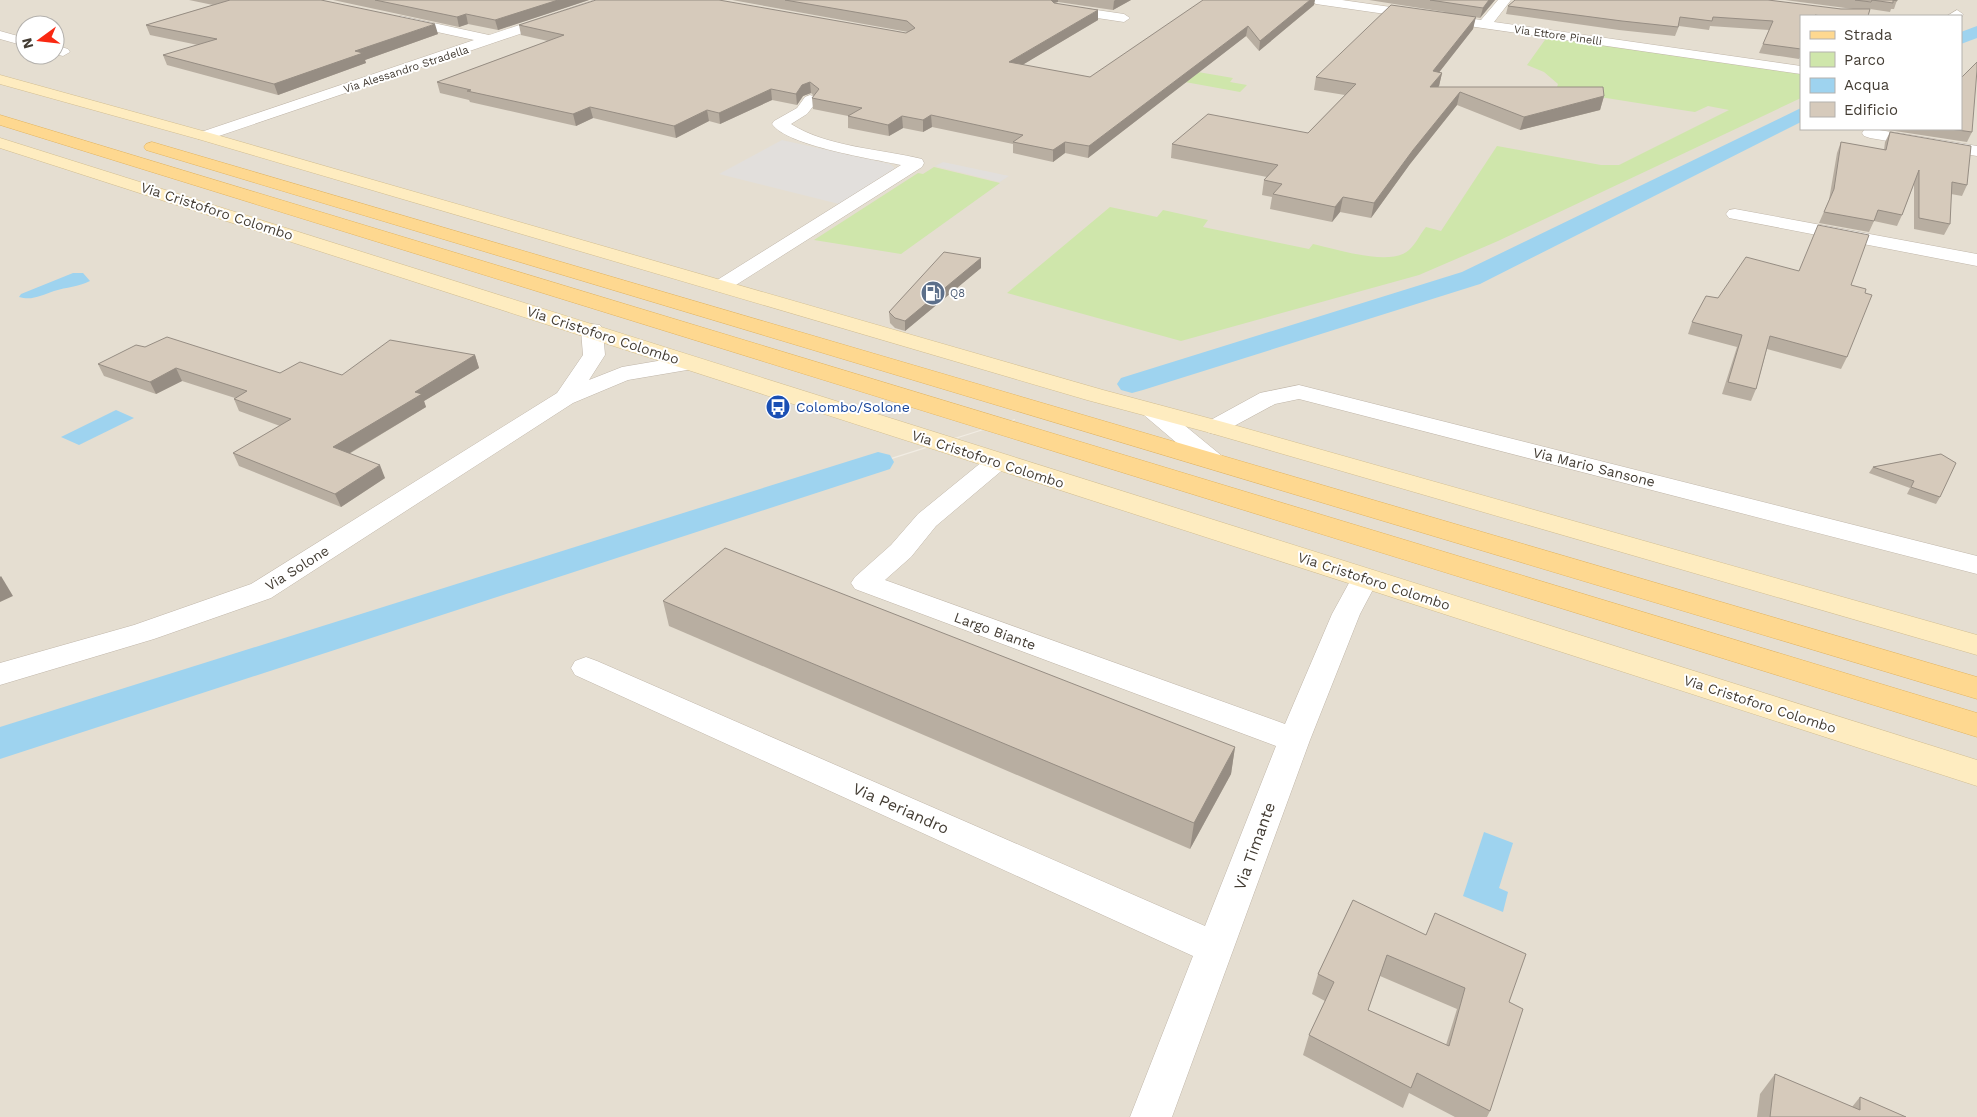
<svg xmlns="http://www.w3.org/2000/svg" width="1977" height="1117" font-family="'Work Sans',sans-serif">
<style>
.residential{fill:#e5ded1;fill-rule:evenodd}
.green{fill:#cfe6ab}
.parking{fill:#e2dfdc}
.water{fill:#9ed3ef}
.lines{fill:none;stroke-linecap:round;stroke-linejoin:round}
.canal{fill:#9ed3ef;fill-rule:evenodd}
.street-casing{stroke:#c0b6a9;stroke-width:1}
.secondary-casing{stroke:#d2be92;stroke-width:1}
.primary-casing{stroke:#e2b460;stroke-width:1}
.street{fill:#fff;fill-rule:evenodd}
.secondary{fill:#feecc0;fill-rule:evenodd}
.primary{fill:#fed890;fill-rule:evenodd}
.wall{fill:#b8aea1;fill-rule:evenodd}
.shaded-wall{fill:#968d83}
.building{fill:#d6cabb;stroke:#968d83;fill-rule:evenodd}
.labels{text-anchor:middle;stroke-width:4;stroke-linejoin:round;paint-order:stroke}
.far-street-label{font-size:11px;fill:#433c33;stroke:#fff}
.far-service-label{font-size:11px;fill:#4e5e75;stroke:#fff;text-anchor:start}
.street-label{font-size:14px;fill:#433c33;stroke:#fff}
.transit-label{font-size:14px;fill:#164399;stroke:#fff;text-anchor:start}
.near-street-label{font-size:16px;fill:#433c33;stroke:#fff}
</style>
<rect width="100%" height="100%" fill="#f1ece3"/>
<path class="residential" d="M0,0H1977V1117H0ZM1801,16H1961V129H1801ZM25,25H55V55H25ZM1015,419V420L486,588L878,462Z"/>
<g class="green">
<path d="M1547,37L1801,74V98L1498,241L1419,275L1181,341L1007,293L1110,207L1157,217L1163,210L1208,220L1203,227L1309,249L1313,244C1336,249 1391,267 1409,250C1416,244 1420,234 1426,227L1441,231L1497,146L1601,165H1619L1729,110L1708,106L1695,112L1688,111L1556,90L1558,84L1544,72L1527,65Z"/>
<path d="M1198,72L1233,78L1230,82L1247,85L1240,92L1185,82Z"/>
<path d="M934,167L1000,183L901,254L814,240L918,173L923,174Z"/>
</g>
<g class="parking">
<path d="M782,140L890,164L895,168L839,204L719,174Z"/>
<path d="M943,162L1009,176L1000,182L935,166Z"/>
</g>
<g class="water">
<path d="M73,273H83L90,281C78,287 67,287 54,291C42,295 32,301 19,297L21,294Z"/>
<path d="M116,410L134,418L79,445L61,437Z"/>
<path d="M1484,832L1513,843L1499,888L1508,892L1503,912L1463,896Z"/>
</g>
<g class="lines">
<g class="canal">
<path d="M1977,26V38L1961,44V32Z"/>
<path d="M1801,108V122L1480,284L1143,390L1132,393L1121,390L1117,384L1121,378L1462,272Z"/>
<path d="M878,452L890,455L894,462L890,469L0,759V727Z"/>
</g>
<defs>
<g id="street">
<path d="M595,0H613L611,3L210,139H198L196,136L198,133L474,40L396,23L394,20L396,17L401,16L489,35Z"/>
<path d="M1310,0H1342L1481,20L1498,0H1511L1494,22L1801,66V74L1316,4Z"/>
<path d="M1062,5L1124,14L1130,18L1124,22L1057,12L1056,9L1057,6Z"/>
<path d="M1957,10L1963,14L1962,17L1947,16Z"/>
<path d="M0,31L25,38V46L0,39Z"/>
<path d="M55,45L68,49L70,52L63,56L55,54Z"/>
<path d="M810,95L815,97L818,100L807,114L791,124C827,147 881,149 922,159L924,163L922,167L728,290L721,292L714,290L711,286L714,282L901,165C874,159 787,146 772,124L774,121L797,108L805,97Z"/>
<path d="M1873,129L1977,146V156L1870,138L1864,136L1862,133L1864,130Z"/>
<path d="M1735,209L1977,254V266L1729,218L1726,214L1729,210Z"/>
<path d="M592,324L600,325L603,330L605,355L589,380L622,367L687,356L695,358L698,363L695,368L687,370L628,380L573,403L271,598L154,639L0,685V663L134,625L251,584L557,393L583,355L581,330L584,325Z"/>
<path d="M1299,385L1977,556V574L1299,399L1275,404L1223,432L1215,434L1207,432L1203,427L1207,422L1260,393Z"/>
<path d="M1153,404L1161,406L1222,456L1225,461L1222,466L1213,468L1204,466L1145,416L1141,411L1145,406Z"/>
<path d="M997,455L1006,457L1009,462L1006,467L936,526L911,557L885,580L1285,724L1332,614L1355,572L1365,569L1375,572L1379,578L1360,614L1310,740L1172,1117H1130L1193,956L575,675L571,668L575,661L586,657L597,661L1205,926L1276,746L855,589L851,583L855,577L891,545L918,514L988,457Z"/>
</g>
<g id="secondary">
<path d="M0,75L210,133L1103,390L1223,422L1977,635V655L1207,432L1087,400L198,139L0,84Z"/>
<path d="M0,138L1977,760V786L0,148Z"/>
</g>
<g id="primary">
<path d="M0,115L1977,713V737L0,125Z"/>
<path d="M152,142L1977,677V699L146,150L144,147L146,144Z"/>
</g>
</defs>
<use href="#street" class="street-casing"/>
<use href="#secondary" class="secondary-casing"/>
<use href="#primary" class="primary-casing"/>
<use href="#street" class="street"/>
<use href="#secondary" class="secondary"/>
<use href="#primary" class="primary"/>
</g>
<g class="wall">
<path d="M189,0H321L438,34L365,60L366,63L278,95L167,65L163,55L198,45L150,35L146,25L213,5Z"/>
<path d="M333,0H589L498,30L468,24L459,27Z"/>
<path d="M732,0H1131L1113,10L1058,2L1054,3L1098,20L1022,65L1090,77L1314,5L1259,51L1246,36L1088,158L1065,153L1053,162L1013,153V144L932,127L923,132L903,128L889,136L848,128V116L813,109L812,98L814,96L811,93L803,96L797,105L772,100L720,124L709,121L676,138L593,118L576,126L470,102L469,100L440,93L437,82L548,41L521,35L519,25L906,33L908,32Z"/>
<path d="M1369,0H1495L1480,18L1475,17L1473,29L1439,72L1442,73L1439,86L1438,87L1604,96L1600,110L1520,130L1457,105L1410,164L1371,218L1340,212L1332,222L1270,209L1272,197L1262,195L1264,180L1267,177L1171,158L1172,144L1308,133L1345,95L1314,90L1316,77L1445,12Z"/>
<path d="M1785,0H1897L1894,9H1891L1890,12L1870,9L1868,16H1801V56L1799,59L1759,53L1769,30L1710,26L1709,30L1679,26L1675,36L1619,30L1506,14L1508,6L1853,9Z"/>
<path d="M1888,129H1961L1972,132L1967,142L1888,130Z"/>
<path d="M1890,132L1967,185L1962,196L1951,194L1950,224L1944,235L1914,229V184L1902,215L1897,226L1874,221L1869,232L1819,223L1829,200L1837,153L1841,142L1884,150L1885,142Z"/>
<path d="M981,258V268L905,331L895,328L890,323L889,312Z"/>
<path d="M1851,285L1847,357L1841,369L1767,349L1756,389L1751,401L1722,394L1737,347L1688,334L1692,322L1718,298Z"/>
<path d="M145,347L280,373L342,375L475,355L479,368L424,401L426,407L349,454L385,478L341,507L239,466L233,453L280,426L239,411L234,399L235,398L182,381L156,394L104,376L98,364Z"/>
<path d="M1941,454L1940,497L1936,504L1907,494L1910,488L1869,473L1873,467Z"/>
<path d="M663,601L1235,747L1231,774L1190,849L669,626Z"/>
<path d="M1353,900L1509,1002L1490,1111L1487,1117H1455L1409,1093L1403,1108L1303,1055L1309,1035L1325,1001L1312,994L1318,974ZM1380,976L1457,1009L1446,1045L1368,1010Z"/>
<path d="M1775,1074L1852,1107L1860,1097L1906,1117H1757L1760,1094Z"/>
</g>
<g class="shaded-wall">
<path d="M558,0H589L498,30L495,20Z"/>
<path d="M1051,0H1058V2L1054,3Z"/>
<path d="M1115,0H1131L1113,10L1114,1Z"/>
<path d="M1310,0H1315L1314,5L1259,51L1260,41Z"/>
<path d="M1489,0H1495L1480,18L1483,8Z"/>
<path d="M1098,10V20L1009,73V62Z"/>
<path d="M466,14L468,24L459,27L457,17Z"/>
<path d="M1476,17L1473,29L1430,84L1433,71Z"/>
<path d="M435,24L438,34L365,60L366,63L278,95L274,84L355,51Z"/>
<path d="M1248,26L1246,36L1088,158L1089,146Z"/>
<path d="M1442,73L1439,86L1427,100L1430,87Z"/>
<path d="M810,82L811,93L803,96L797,105L796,94L802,85Z"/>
<path d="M771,89L772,100L720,124L719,113Z"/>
<path d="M1460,92L1457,105L1410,164L1371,218L1374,203L1413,150Z"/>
<path d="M1604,96L1600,110L1520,130L1524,117Z"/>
<path d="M590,107L593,118L576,126L573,114Z"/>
<path d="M707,110L709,121L676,138L674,126Z"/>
<path d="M931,115L932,127L923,132V120Z"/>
<path d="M902,116L903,128L889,136L888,125Z"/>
<path d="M1065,142V153L1053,162V150Z"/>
<path d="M1343,197L1340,212L1332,222L1335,207Z"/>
<path d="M981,258V268L905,331V321Z"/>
<path d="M475,355L479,368L424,401L426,407L338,460L333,447L415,392Z"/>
<path d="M176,368L182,381L156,394L150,382Z"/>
<path d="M380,465L385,478L341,507L335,494Z"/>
<path d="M1,576L13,596L0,602V577Z"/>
<path d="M1235,747L1231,774L1190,849L1194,823Z"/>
</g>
<g class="building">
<path d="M230,0H321L435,24L355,51L363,53L274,84L163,55L217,39L146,25Z"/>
<path d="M375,0H558L495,20L466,14L457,17Z"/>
<path d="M596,0H719L906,33L915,28L907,21L785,0H1051L1054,3L1098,10L1009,62L1090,77L1203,0H1310L1260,41L1248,26L1089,146L1065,142L1053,150L1013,142L1023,135L931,115L923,120L902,116L888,125L848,116L862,108L812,98L819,89L810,82L802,85L796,94L771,89L719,113L707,110L674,126L590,107L573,114L467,91L471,90L437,82L564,35L519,25Z"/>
<path d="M1430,0H1489L1483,8Z"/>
<path d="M1515,0H1768L1841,9H1870L1868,16H1821L1815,15V16H1801V49L1763,44L1773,21L1713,17L1712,21L1680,17L1678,27L1622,21L1508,6Z"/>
<path d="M1855,0H1897V1L1893,0V3L1872,0L1871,2Z"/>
<path d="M1391,5L1476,17L1433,71L1442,73L1430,87H1603L1604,96L1524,117L1460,92L1413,150L1374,203L1343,197L1335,207L1273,194L1282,184L1264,180L1278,165L1172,144L1208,114L1308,133L1356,84L1316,77Z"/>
<path d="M1977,62V70L1972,132L1950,129H1961V78Z"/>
<path d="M1890,132L1971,146L1967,185L1952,182L1950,224L1919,218V170L1902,215L1878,210L1874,221L1824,212L1834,189L1841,142L1886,150Z"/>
<path d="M1818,225L1869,235L1851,285L1866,289L1865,293L1872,295L1847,357L1770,336L1756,389L1728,382L1742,335L1692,322L1706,296L1718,298L1746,257L1799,271Z"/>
<path d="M944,252L981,258L905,321L895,318L889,312Z"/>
<path d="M167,337L280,373L300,362L342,375L390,340L475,355L415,392L422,394L333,447L380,465L335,494L233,453L291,419L234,399L247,391L176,368L150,382L98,364L136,345L145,347Z"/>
<path d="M1941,454L1956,463L1940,497L1911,487L1914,481L1873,467Z"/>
<path d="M725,548L1235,747L1194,823L663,601Z"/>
<path d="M1353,900L1426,935L1435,913L1526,954L1509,1002L1523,1009L1490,1111L1417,1073L1411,1088L1309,1035L1334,982L1318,974ZM1387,955L1465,988L1449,1046L1368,1010Z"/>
<path d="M1775,1074L1860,1110V1097L1906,1117H1770Z"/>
</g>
<defs>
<symbol id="fuel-disc" viewBox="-11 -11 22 22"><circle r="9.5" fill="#5c6f8a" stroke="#fff"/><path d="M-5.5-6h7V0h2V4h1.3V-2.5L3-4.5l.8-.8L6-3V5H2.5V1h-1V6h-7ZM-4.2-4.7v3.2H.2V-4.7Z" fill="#fff"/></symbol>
<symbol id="bus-disc" viewBox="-11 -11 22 22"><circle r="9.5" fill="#1a4fb4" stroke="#fff"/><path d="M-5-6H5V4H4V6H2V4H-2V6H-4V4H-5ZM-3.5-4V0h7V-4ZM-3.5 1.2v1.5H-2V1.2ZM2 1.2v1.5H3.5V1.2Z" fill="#fff"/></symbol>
</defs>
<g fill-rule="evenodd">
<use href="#fuel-disc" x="919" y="279" width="28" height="28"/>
<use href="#bus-disc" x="764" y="393" width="28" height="28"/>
</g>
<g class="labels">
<g class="far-street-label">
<text transform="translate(1558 35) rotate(8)" y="4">Via Ettore Pinelli</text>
<text transform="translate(406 69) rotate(-18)" y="4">Via Alessandro Stradella</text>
</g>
<g class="far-service-label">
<text x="950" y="297">Q8</text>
</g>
<g class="street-label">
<text transform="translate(217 211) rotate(18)" y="5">Via Cristoforo Colombo</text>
<text transform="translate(603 335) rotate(18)" y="5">Via Cristoforo Colombo</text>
<text transform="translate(988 459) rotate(18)" y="5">Via Cristoforo Colombo</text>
<text transform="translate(1594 467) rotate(14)" y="5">Via Mario Sansone</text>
<text transform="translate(297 568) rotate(-32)" y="5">Via Solone</text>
<text transform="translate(1374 581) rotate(18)" y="5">Via Cristoforo Colombo</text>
<text transform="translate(995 631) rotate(20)" y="5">Largo Biante</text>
<text transform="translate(1760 704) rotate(18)" y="5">Via Cristoforo Colombo</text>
</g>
<g class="transit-label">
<text x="796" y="412">Colombo/Solone</text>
</g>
<g class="near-street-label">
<text transform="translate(901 808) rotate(24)" y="6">Via Periandro</text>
<text transform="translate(1254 846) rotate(-70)" y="6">Via Timante</text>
</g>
</g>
<rect x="1800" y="15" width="162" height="115" fill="#ffffff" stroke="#b4b1ad"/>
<rect x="1810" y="31" width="25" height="8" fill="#fed890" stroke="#b4b1ad"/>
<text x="1844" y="40" font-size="15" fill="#433c33">Strada</text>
<rect x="1810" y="52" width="25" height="15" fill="#cfe6ab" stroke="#b4b1ad"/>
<text x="1844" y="65" font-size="15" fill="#433c33">Parco</text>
<rect x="1810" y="78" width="25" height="15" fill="#9ed3ef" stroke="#b4b1ad"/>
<text x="1844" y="90" font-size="15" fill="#433c33">Acqua</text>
<rect x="1810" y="102" width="25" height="15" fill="#d6cabb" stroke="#b4b1ad"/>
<text x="1844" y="115" font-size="15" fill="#433c33">Edificio</text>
<g transform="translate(40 40) rotate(255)"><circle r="24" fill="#ffffff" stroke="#b4b1ad"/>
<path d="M0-4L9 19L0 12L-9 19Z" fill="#f92812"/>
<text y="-8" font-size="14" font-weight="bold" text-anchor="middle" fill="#433c33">N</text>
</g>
</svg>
